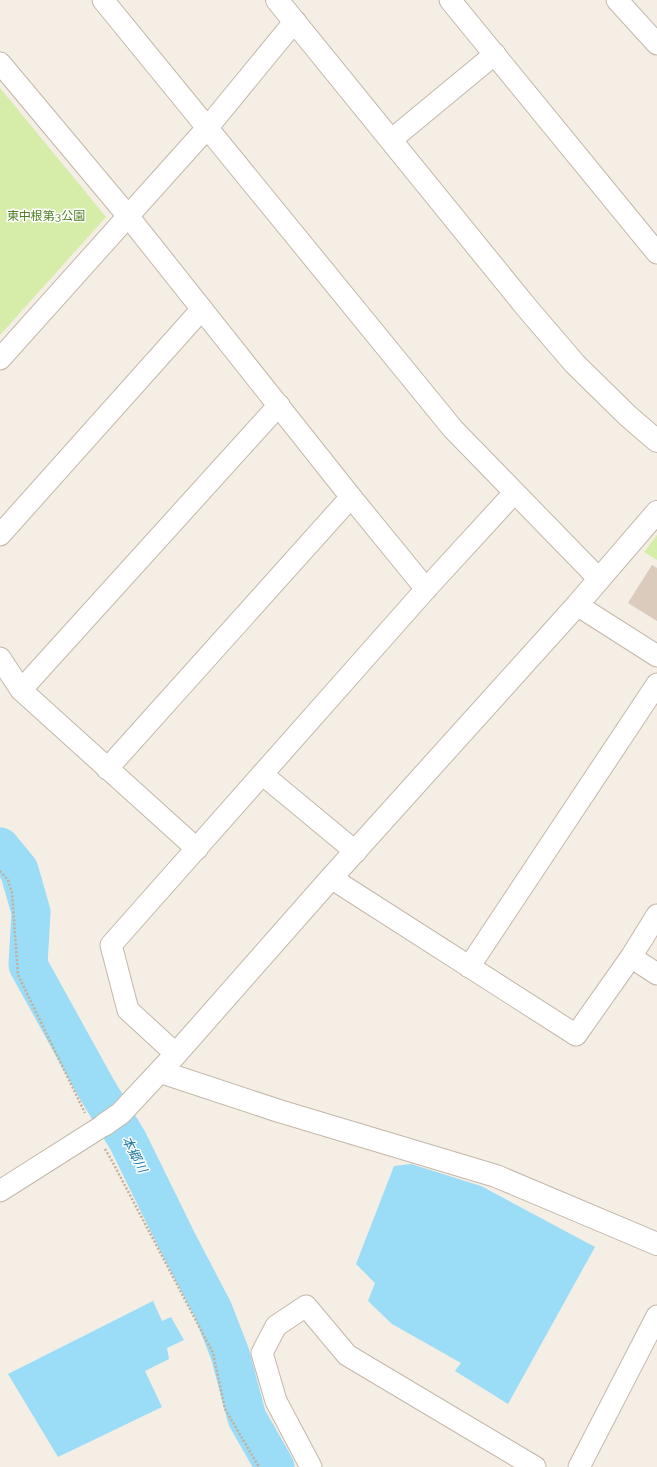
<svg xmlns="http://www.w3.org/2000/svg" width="657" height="1467" font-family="Raleway,'Noto Sans JP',sans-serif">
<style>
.green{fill:#d6eda9}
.water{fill:#9bdcf7}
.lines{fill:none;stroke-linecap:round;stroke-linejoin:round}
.river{stroke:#9bdcf7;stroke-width:39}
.building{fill:#dacbbc}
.minor-casing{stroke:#c4b7a9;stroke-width:23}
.tertiary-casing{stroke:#c4b7a9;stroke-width:24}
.path{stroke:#c4af96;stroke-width:2.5;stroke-dasharray:2 2;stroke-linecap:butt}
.minor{stroke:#fff;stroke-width:21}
.tertiary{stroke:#fff;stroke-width:22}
.labels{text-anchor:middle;stroke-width:3;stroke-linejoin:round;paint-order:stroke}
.park-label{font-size:12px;fill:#4f7f21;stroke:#fff}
.water-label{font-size:13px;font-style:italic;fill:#1f7ba4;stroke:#fff}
</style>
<rect width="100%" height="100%" fill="#f4eee5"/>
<g class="green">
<path d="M0,88L106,217L0,335Z"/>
<path d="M657,535V560L644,552Z"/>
</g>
<g class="water">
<path d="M411,1164L481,1186L595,1247L508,1404L455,1371L461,1363L392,1324L368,1301L375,1283L356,1264L394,1166Z"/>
<path d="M153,1301L162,1321L171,1317L184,1340L167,1348L169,1359L145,1371L162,1407L58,1457L8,1374Z"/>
</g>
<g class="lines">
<path class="river" d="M0,847L19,870L31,912L28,965L96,1088L128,1141L179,1245L213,1310L230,1354L247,1418L275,1467"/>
</g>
<path class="building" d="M652,565L657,568V621L628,603Z"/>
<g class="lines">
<defs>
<g id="minor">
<path d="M103,0L453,429L599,579"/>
<path d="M450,0L657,253"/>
<path d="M617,0L657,44"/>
<path d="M0,63L128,216L351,497L426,589"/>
<path d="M391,140L495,54"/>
<path d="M0,359L208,127L295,21"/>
<path d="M0,535L202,309"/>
<path d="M577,605L657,656"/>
<path d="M0,658L21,690L197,849"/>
<path d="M21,690L279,405"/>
<path d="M107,769L351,497"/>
<path d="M262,774L356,852"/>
<path d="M331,878L576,1035L631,957L657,915"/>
<path d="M631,957L657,974"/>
<path d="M469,967L657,684"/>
<path d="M176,1054L128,1010L111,945L426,589L514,493"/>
<path d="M0,1191L104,1125"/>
<path d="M311,1467L276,1401L262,1353L276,1326L306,1306L347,1355L535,1467"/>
<path d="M579,1467L657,1316"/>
</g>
<g id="tertiary">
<path d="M277,0L527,308L575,364L628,416L657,441"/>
<path d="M161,1072L279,1111L496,1176L657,1244"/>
<path d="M104,1125L121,1113L176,1054L331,878L577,605L657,512"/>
</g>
</defs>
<use href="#minor" class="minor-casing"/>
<use href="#tertiary" class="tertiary-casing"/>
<g class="path">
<path d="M0,871L8,880L12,893L18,975L85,1113"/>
<path d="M105,1149L111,1159L213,1353L225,1409L259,1467"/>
</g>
<use href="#minor" class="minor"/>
<use href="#tertiary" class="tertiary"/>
</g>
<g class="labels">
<g class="park-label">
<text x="46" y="220">東中根第3公園</text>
</g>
<g class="water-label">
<text transform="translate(135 1154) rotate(63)" y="5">本郷川</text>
</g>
</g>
</svg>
